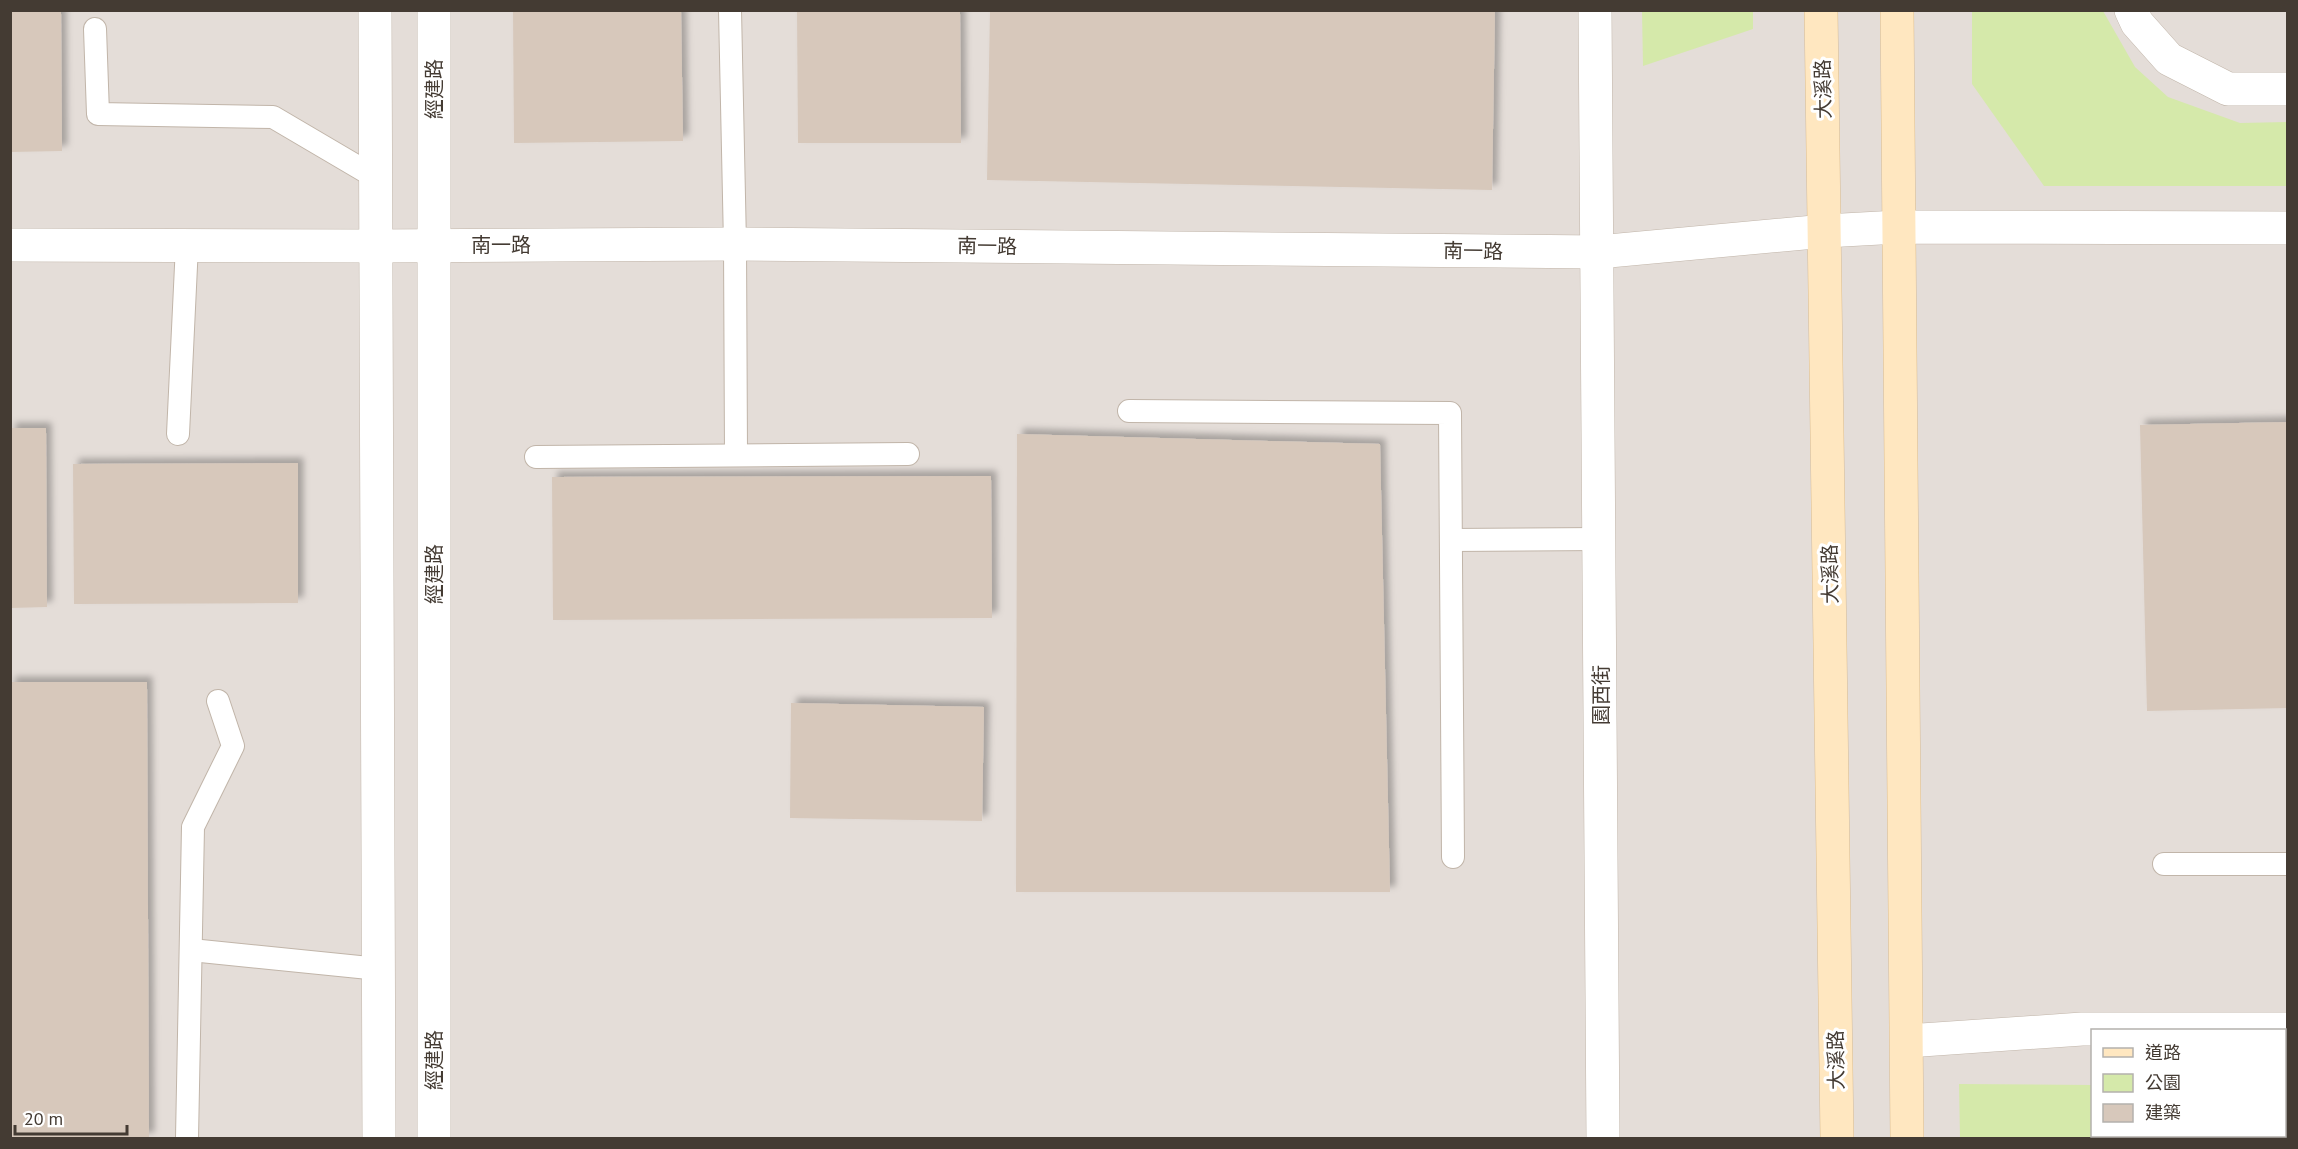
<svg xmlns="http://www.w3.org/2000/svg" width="2298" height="1149" font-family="'PT Sans','Noto Sans TC',sans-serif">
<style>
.industrial{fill:#e4ddd8;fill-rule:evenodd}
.green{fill:#d5e9aa}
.building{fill:#d7c8bb;filter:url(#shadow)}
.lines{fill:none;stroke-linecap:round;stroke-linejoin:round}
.service-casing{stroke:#c1b5a9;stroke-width:24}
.minor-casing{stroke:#c1b5a9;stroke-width:34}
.secondary-casing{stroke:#d8bc93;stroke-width:34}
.service{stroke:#fff;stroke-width:22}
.minor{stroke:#fff;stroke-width:33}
.secondary{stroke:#ffe7c0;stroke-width:33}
.labels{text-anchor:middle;stroke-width:6;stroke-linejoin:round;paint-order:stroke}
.street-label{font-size:20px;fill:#443b33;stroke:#fff}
</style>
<defs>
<filter id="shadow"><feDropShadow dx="5.5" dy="-5.5" stdDeviation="3" flood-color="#0004"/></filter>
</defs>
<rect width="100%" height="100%" fill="#f2ece3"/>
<path class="industrial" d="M10,11H2287V1138H11ZM2092,1030H2284V1136H2092Z"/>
<g class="green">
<path d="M1642,11H1753V29L1643,66Z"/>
<path d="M1972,11H2103L2135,67L2168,97L2240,123L2287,122V186H2044L1972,84Z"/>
<path d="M1959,1084L2092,1085V1136H2243V1138H1960Z"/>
</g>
<g class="building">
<path d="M10,10H61L62,151L10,152Z"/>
<path d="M513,10H681L683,141L514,143Z"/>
<path d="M797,10H960L961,143H798Z"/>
<path d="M990,10H1495L1492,190L987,180Z"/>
<path d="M2288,422V708L2147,711L2140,425Z"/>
<path d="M10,428H46L47,607L10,608Z"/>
<path d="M1017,434L1380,444L1390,892H1016Z"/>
<path d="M298,463V603L74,604L73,464Z"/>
<path d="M991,476L992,618L553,620L552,477Z"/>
<path d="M10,682H147L149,1138H10Z"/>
<path d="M791,703L984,707L982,821L790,818Z"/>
</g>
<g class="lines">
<defs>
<g id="service">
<path d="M730,10L735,244L736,454"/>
<path d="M95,29L98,114L273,117L375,177"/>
<path d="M1129,411L1450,413L1453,857"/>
<path d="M178,434L187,245"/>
<path d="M536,457L908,454"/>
<path d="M1451,540L1600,539"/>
<path d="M2164,864H2288"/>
<path d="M191,950L379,969"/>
<path d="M187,1138L193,827L233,746L218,701"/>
</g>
<g id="minor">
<path d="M375,10L379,1138"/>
<path d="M1595,10L1603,1138"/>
<path d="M2131,10L2137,23L2169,59L2228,89H2288"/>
<path d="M10,245L375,246L735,244L1598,252L1825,231L1898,227L2288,228"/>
<path d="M1907,1041L2082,1029H2288"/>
<path d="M434,1138V10"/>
</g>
<g id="secondary">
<path d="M1821,10L1837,1138"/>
<path d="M1897,10L1907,1138"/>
</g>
</defs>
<use href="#service" class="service-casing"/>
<use href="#minor" class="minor-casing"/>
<use href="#secondary" class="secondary-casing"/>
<use href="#service" class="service"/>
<use href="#minor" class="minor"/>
<use href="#secondary" class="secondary"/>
</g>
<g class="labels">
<g class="street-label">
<text transform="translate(434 89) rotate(-90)" y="7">經建路</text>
<text transform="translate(1823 89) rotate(-91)" y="7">大溪路</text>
<text x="501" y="252">南一路</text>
<text transform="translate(987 246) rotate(1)" y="7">南一路</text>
<text transform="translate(1473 251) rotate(1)" y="7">南一路</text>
<text transform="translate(434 574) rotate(-90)" y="7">經建路</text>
<text transform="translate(1830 574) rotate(-91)" y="7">大溪路</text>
<text transform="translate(1601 695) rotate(-90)" y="7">園西街</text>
<text transform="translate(434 1060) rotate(-90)" y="7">經建路</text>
<text transform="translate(1836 1060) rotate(-91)" y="7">大溪路</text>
</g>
</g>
<rect width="2298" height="1149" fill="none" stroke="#443b33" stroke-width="24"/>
<rect x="2091" y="1029" width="195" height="108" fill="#ffffff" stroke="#b4b1ad" stroke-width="1.5"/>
<rect x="2103" y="1048" width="30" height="9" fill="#ffe7c0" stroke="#b4b1ad" stroke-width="1.5"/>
<text x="2145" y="1059" font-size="18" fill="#443b33">道路</text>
<rect x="2103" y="1074" width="30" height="18" fill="#d5e9aa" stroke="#b4b1ad" stroke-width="1.5"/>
<text x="2145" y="1089" font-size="18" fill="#443b33">公園</text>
<rect x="2103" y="1104" width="30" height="18" fill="#d7c8bb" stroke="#b4b1ad" stroke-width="1.5"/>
<text x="2145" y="1119" font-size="18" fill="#443b33">建築</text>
<path d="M15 1125v9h112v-9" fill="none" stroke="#443b33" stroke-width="3"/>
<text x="24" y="1125" font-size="18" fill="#443b33" stroke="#ffffff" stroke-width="4.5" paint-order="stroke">20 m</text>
</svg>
